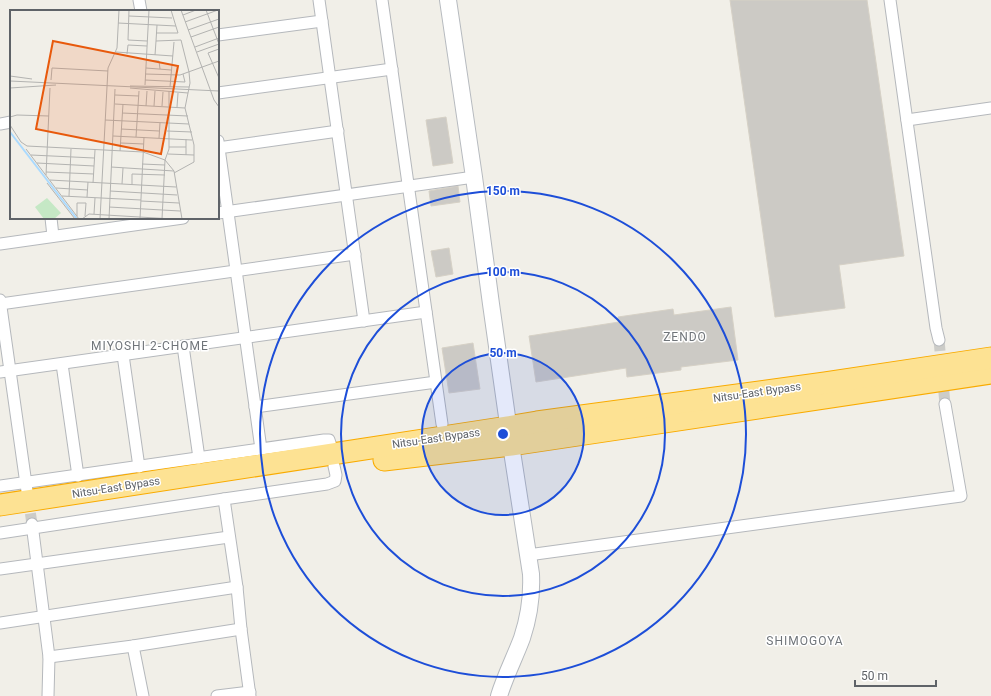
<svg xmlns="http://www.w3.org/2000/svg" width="991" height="696" font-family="Roboto,sans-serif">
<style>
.building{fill:#cccac5;stroke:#d6d1c6}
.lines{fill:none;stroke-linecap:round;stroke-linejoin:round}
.street-tunnel{stroke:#ccccc8;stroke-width:11;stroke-dasharray:11 5.5;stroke-linecap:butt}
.street-casing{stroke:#b5b8bc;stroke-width:13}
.secondary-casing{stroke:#b6babf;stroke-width:18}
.highway-casing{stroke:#f9ab00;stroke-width:23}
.street{stroke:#fff;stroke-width:11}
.secondary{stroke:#fff;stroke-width:16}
.highway{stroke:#fde293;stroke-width:21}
.ring{fill:none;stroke:#1d4ed8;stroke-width:2}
.labels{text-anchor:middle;stroke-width:3;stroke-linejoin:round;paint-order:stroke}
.street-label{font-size:11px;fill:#5f6368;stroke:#fff}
.neighbourhood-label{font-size:12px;letter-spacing:1px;fill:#70757a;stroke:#fff}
.inset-river{fill:none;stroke:#aadaff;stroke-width:2}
.inset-road{fill:none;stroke:#b3b3b1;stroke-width:1}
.view{fill:#e8590c;fill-opacity:0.15;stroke:#e8590c;stroke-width:2}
.inset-edge{fill:none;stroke:#5f6368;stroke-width:2}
.centre{fill:#1d4ed8;stroke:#fff;stroke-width:2}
.ring-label{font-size:12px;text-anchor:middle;font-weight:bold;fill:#1d4ed8;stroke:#fff;stroke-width:3;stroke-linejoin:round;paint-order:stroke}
</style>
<rect width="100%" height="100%" fill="#f1efe8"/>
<g class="building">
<path d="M730,0H867L904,256L839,265L845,308L775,317Z"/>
<path d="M446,117L453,163L433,166L426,120Z"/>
<path d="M458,186L460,202L431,206L429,191Z"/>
<path d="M449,248L453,274L436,277L431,251Z"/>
<path d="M731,307L738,360L681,367V370L627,377L626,368L536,382L529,336L619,322L618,317L673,309L674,315Z"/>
<path d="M473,343L480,389L449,393L442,348Z"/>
</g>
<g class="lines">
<g class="street-tunnel">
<path d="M939,340L945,404"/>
<path d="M28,497L32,524"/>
</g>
<defs>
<g id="street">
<path d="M139,0L141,11"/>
<path d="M319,0L364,321"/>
<path d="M382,0L442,424"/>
<path d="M890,0L936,328L939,340"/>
<path d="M218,35L322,21"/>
<path d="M218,93L392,69"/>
<path d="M907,120L991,108"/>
<path d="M0,124L11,122"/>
<path d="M218,141L261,449"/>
<path d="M218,148L338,131"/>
<path d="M218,213L474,177"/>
<path d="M51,218L53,236"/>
<path d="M0,244L183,218"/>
<path d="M0,300L27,491"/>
<path d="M0,304L355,254"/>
<path d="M183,346L199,458"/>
<path d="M123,355L139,467"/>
<path d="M62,364L78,476"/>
<path d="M0,372L426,312"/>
<path d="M255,407L436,382"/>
<path d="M0,486L324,440H329L331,446L332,454"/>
<path d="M224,499L237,587L241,629L250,696"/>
<path d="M32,524L49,657L48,696"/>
<path d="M0,533L224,499L327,484L335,481L336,475L334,466"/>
<path d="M528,555L961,496L945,404"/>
<path d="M0,569L229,537"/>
<path d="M0,623L237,587"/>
<path d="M133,646L143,696"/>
<path d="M49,657L133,646L241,629"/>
<path d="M217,696L250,692"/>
</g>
<path id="secondary" d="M448,0L474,177L491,304L511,445L531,574C532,595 529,617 522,638C515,657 505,676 499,696"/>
<g id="highway">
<path d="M384,460L511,445L991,373"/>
<path d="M0,505L508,427L537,422L825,383L991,358"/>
</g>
</defs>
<use href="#street" class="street-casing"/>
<use href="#secondary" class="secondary-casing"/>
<use href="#highway" class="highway-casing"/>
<use href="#street" class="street"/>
<use href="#secondary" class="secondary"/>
<use href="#highway" class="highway"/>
</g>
<circle cx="503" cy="434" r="81" fill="#1d4ed8" fill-opacity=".12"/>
<g class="ring">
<circle cx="503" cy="434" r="81"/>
<circle cx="503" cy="434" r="162"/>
<circle cx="503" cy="434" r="243"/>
</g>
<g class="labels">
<g class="street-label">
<text transform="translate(757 392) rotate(-8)" y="4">Nitsu-East Bypass</text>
<text transform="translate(436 438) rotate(-8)" y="4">Nitsu-East Bypass</text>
<text transform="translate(116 487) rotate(-9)" y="4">Nitsu-East Bypass</text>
</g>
<g class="neighbourhood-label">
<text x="685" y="341">ZENDO</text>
<text x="150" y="350">MIYOSHI 2-CHOME</text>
<text x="805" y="645">SHIMOGOYA</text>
</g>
</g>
<g transform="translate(10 10)">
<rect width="209" height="209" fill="#f1efe8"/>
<path d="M37,188L51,203L44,209H34L25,197Z" fill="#c5e8c5"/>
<path class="inset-river" d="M0,122L67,209"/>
<path class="inset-road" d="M119,0L118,30L137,31M171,0L204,90L209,97M196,0L209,34M173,5L186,0M119,6L162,8M175,12L208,0M108,13L166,16M178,20L209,9M146,23H168L161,0M181,27L209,17M146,31L147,15M185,37L209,28M209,39L198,43L209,68M106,42L163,46M187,42L209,34M117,44L118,35L137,36M145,45L146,31L171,30L179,62L180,73L175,98L184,135V152L164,163M136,50L149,51L150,59M136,58L161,60M135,64L170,65L209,51M0,66L22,69M41,70L42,58L98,61M135,70L175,72L173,64M0,71L209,81M135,75L139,0M120,76L179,77M160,77L164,32M0,78L46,75M120,78L178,83M105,85L129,86M105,94L175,98M136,96L137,81M144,96L145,81M152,96L153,82M167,97L168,83M112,103L178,106M0,107L7,105L39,106M95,110L179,114M0,115L11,132L17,136L133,142L155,150L164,161L172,209M111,119L149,121M157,121L182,122M103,126L182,130M126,127L129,81M149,128L150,113M111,133L134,134M159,137H176M16,139L69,209M110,141L113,94M158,144L184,145M21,145L84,148M176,145V129M27,153L84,156M132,154L155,155M101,157L164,161M36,162L84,164M36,165L40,78M40,170L166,177M37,173L65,209M83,173L85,140M112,174L113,158M122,175V164L155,165M46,178L78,180M100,181L167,185M52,186L131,190M59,186L61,139M77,187L78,172M131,191L169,193M99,197L170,201M84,204L85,188M67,206V193H76L75,206M72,209L79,204L163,209M90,209L98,58L107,38L109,0M99,209L105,79M130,209L134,127M152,209L155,150L159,139V81"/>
<path class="view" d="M43,31L168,56L151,144L26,119Z"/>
<rect width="209" height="209" class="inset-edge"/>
</g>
<circle cx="503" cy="434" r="6" class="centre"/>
<g class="ring-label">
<text x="503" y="195">150 m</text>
<text x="503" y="276">100 m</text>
<text x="503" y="357">50 m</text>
</g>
<path d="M855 680v6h81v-6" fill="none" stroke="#5f6368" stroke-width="2"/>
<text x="861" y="680" font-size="12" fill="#5f6368" stroke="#ffffff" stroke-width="3" paint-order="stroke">50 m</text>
</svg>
